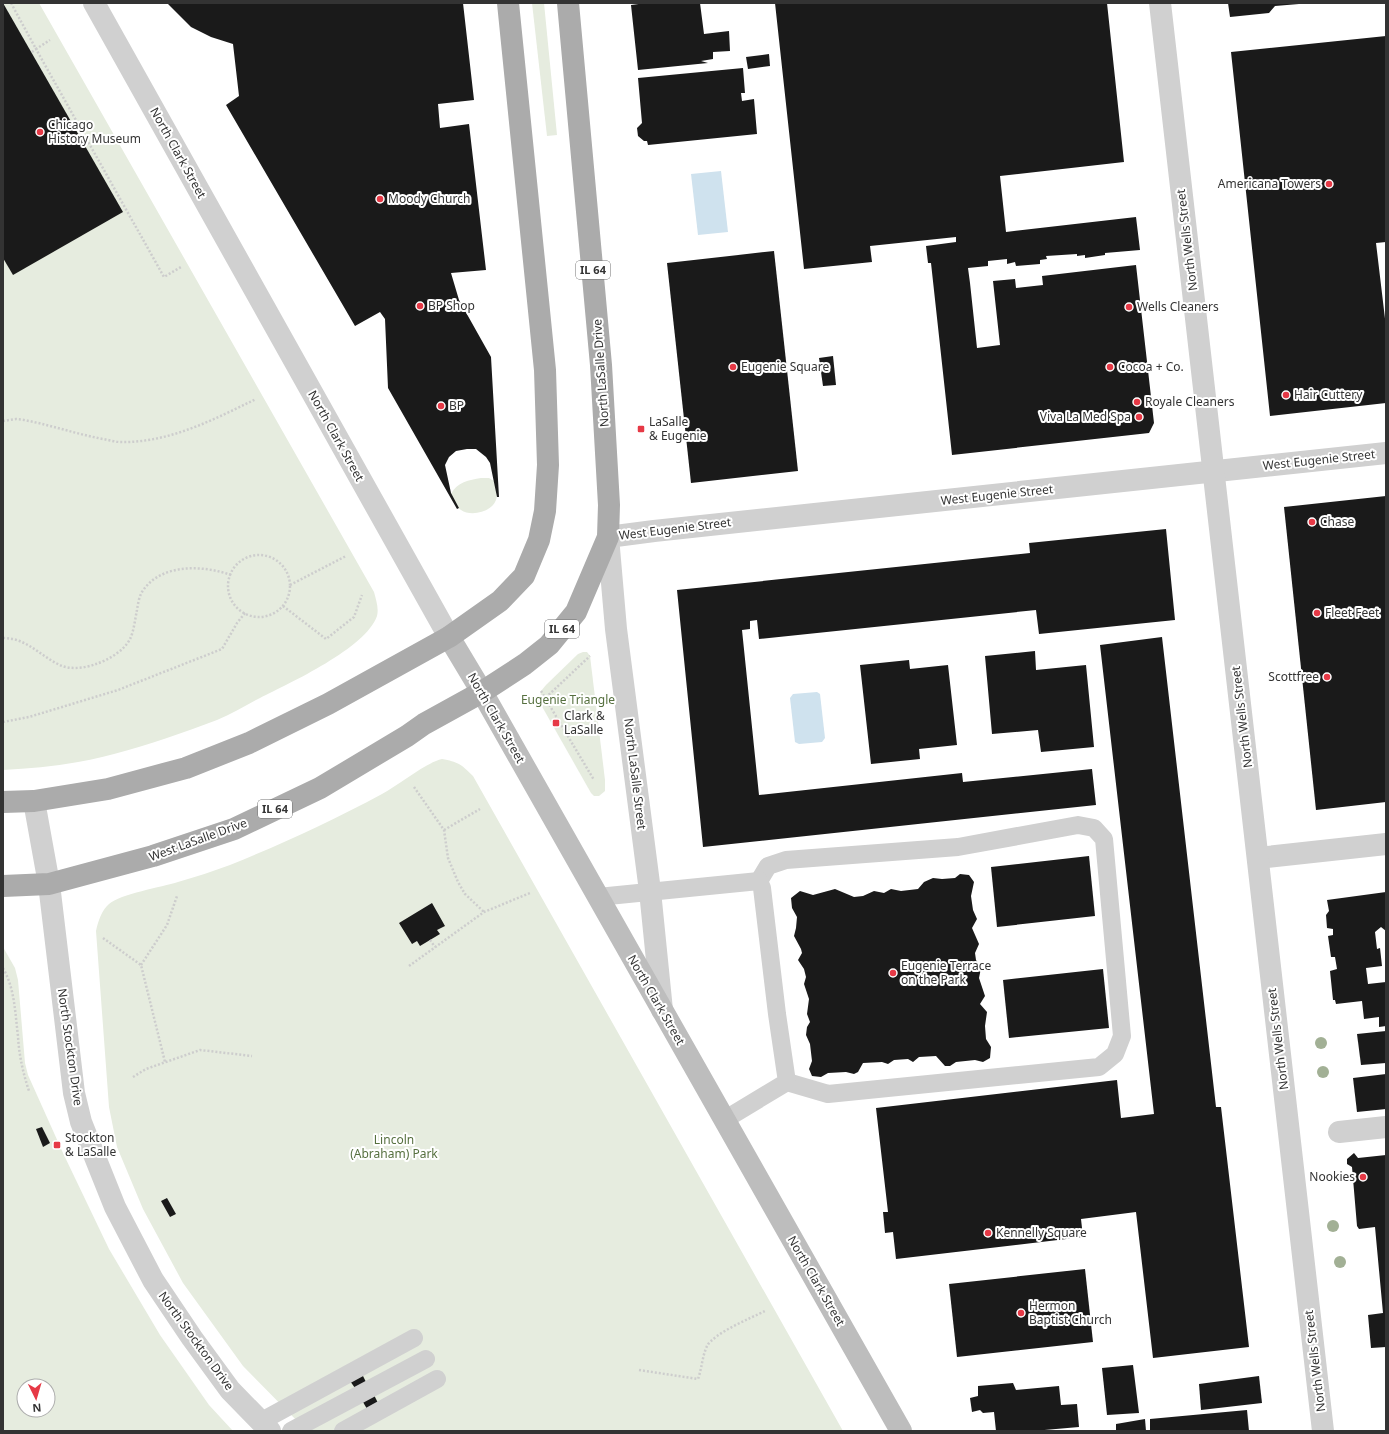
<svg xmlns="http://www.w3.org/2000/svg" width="1389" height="1434" font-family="'Noto Sans',sans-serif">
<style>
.green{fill:#e6ecdf;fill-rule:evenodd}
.water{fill:#cfe2ee}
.building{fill:#1a1a1a}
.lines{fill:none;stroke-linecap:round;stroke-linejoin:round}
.path{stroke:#cdcdcd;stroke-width:2.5;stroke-dasharray:2 2;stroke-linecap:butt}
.service{stroke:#d0d0d0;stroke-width:18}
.pedestrian{stroke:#d0d0d0;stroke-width:22}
.minor{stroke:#d0d0d0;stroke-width:22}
.tertiary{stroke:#d0d0d0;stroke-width:22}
.secondary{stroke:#bdbdbd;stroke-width:22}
.primary{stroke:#ababab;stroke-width:22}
.tree{fill:#a2b095}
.poi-dot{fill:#e63946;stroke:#fff;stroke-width:1.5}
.labels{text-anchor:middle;stroke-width:4;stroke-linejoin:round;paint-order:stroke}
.shield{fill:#fff;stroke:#707070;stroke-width:1}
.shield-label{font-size:11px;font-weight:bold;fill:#333}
.poi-label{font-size:12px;fill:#333;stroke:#fff;text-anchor:start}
.street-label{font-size:12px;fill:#333;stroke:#fff}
.park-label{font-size:12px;fill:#56703f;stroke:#fff}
</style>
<rect width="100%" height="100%" fill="#fff"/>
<g class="green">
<path d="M3,3H39L374,592C376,600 379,608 377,616C366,648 290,683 260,698C246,705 232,714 217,720C183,733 148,745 114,754C78,764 40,768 3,770Z"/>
<path d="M532,3H544L557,135L547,136Z"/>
<path d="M481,478H489L494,481C495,487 498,495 496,500C492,512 471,517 461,510C456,507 454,499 451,494C457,482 469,480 481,478Z"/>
<path d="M583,652H587L590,656L605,780V791L599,796H594L591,793L540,703L541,691L546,685L578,654Z"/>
<path d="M442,759C458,762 461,764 473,776L843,1431H307L243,1366L183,1283L143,1209L117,1147L109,1107L96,931C98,921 102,910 109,904C120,894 162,887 178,882C196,877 213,871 230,865C282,844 332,821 382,794C399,785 425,763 442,759Z"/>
<path d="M3,947L15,968L18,980L25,1063L28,1075L63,1153L109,1249L160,1335L209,1405L233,1431H3ZM24,1386H48V1410H24Z"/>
</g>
<g class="water">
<path d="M721,171L728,232L698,235L691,174Z"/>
<path d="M817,692L820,694L825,738L822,742L799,744L795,742L790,698L793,694Z"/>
</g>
<g class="building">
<path d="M3,3L123,212L13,275L3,258Z"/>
<path d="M167,3H463L474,100L438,104L440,128L469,124L486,270L451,273L459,300L491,357L499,497H497L490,463L486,457L476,449H467L456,451L449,457L445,465L451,493L459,508L457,509L388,388L385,319L380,312L355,326L226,105L239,96L233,44L211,37L191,27Z"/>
<path d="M646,3H700L704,34L729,31L730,51L713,52V59L701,61L708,63L638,70L631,5Z"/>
<path d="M775,3H1107L1124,162L1000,176L1006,232L1136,217L1140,250L1105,253V255L1085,258V255L1077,256V254L1046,256L1047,259L1040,260V264L1016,266L1015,262L1007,264V259L988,261V266L968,268L970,283L977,348L1000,345L993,281L1015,279L1016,288L1043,285L1042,276L1136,265L1154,423L1149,433L952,455L931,263H928L926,246L956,242V237L870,246L872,262L804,269Z"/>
<path d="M1228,3H1299V4L1275,6L1269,13L1230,17Z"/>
<path d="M1386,36V242L1376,243L1386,327V403L1270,416L1231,52Z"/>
<path d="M769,54L770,66L748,69L746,57Z"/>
<path d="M743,68L745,93H741L742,101L754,99L757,134L648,145L647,141H644L638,136L637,128L642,123L638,78Z"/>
<path d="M774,251L798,471L691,483L667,263Z"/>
<path d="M833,356L836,385L823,386L819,358Z"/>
<path d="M1386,496V802L1316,810L1284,507Z"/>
<path d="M1166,529L1175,620L1039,634L1036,610L759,639L757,620L750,621V629L742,630L759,795L962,773L963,782L1092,769L1096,805L703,847L677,590L1030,553L1029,543Z"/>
<path d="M1162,637L1216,1107H1221L1249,1347L1153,1358L1136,1212L1081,1219L1083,1237L896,1259L893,1232L885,1233L883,1212H888L876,1108L1117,1080L1121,1118L1154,1114L1100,645Z"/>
<path d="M1035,651L1036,670L1086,665L1094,747L1041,752L1038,730L992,734L985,656Z"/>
<path d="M909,660L910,669L948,665L957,745L919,749L920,759L871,764L860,665Z"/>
<path d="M1089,856L1095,916L997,927L991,867Z"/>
<path d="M960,874L969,875L974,882L971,896L973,910L977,919L972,928L979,944L975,953L976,960L981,968L979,978L985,996L980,1004L987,1012L985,1026L986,1039L991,1047L990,1058L983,1062L975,1060L956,1062L950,1066H945L936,1056L919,1057L913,1062L908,1059L894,1060L888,1064L882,1062L863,1063L858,1072L854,1074L846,1072L828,1073L821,1077L812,1076L809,1069L812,1061L810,1044L806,1035L807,1027L810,1022L807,1014L809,999L804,984L806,977L804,969L798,960L802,953L801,949L794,936L796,928L797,917L792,908L791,898L800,891L813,895L835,889L854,897L863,896L874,891L884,893L891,889L901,891L918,889L924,882L933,878L942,879L955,878Z"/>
<path d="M1386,892V931L1381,927L1375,932L1377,949L1380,948L1382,966L1366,968L1368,984L1386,982V1026L1379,1027V1017L1364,1019L1362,1001L1336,1004L1335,1000H1333L1330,971L1337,969L1335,957H1331L1328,936L1333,935V929L1327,928L1326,915L1329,911L1327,900Z"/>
<path d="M432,903L445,926L437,930L440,934L420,946L417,941L412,944L399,923Z"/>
<path d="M1103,969L1109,1028L1009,1038L1003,980Z"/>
<path d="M1386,1031V1063L1361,1065L1357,1034Z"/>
<path d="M1386,1074V1109L1357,1112L1353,1078Z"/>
<path d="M42,1127L50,1143L43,1147L36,1129Z"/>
<path d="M1354,1153L1358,1158L1386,1155V1347L1371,1348L1368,1315L1383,1313L1375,1227L1359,1229L1357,1226L1352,1167L1347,1164V1159Z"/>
<path d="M167,1198L176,1214L170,1217L161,1201Z"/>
<path d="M1085,1269L1093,1342L957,1357L949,1284Z"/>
<path d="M1133,1365L1139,1413L1107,1415L1102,1368Z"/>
<path d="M362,1374L366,1382L355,1388L350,1381Z"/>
<path d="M1259,1376L1262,1403L1201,1410L1199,1384Z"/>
<path d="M1013,1383L1016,1390L1059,1386L1061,1405L1077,1404L1079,1427L1033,1431H996L994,1412L983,1413L980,1410L972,1412L970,1398L978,1396V1386Z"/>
<path d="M374,1395L378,1403L367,1409L363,1402Z"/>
<path d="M1247,1410L1249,1431H1150V1419Z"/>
<path d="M1145,1419L1146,1431H1116V1424Z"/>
</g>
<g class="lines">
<g class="path">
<path d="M11,3L36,49L50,40"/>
<path d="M32,52L36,49L164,277L181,267"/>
<path d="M3,421L16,419L24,420C51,425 76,434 103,439C109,440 115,442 121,442C169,443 215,419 256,399"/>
<circle cx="259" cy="586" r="31"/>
<path d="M290,585L346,556"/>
<path d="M283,606L326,639L354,617L362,595"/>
<path d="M3,638C27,638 40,656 60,665C70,670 85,668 96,664C108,660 124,651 130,639C134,631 135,619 137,610C138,604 139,597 142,592C160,563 203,565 231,575"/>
<path d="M541,691L594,780"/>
<path d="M540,703L590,656"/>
<path d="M3,722L29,717L118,690L222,649L237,623L245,613"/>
<path d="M414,787L444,830L448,858L458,882L465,894L484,912"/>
<path d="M444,830L480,809"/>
<path d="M103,938L141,965L165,1062"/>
<path d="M430,940L435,947"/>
<path d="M141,965L167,925L177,896"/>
<path d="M409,966L484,912L530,893"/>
<path d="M3,968C15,989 15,1013 18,1036C19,1055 23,1073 29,1091"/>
<path d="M133,1077L146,1069L200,1050L252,1056"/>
<path d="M639,1370L698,1379C702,1368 702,1357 707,1346C714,1333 751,1318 765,1311"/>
</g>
<g class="service">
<path d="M759,881L768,866L786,860L958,847L1078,825L1094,828L1104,839L1122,1036L1115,1054L1099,1067L828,1094L787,1082"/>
<path d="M598,897L759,881L762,888L777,1014L787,1082L724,1120"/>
<path d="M260,1422L414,1338"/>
<path d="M291,1431L426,1359"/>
<path d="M343,1431L437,1379"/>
</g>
<path class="pedestrian" d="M1339,1132L1386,1127"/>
<g class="minor">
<path d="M608,537L654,531L1386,453"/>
<path d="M34,801L49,884L74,1093L81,1122L115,1207L153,1280L192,1338L230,1390L270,1431"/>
<path d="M1258,858L1386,844"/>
</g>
<g class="tertiary">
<path d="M94,3L449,637"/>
<path d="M1160,3L1323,1431"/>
<path d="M608,537L616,629L650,891L662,1010"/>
</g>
<path class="secondary" d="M449,637L482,692L901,1431"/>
<g class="primary">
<path d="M3,802L34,801L108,789L186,768L249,743L328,704L449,637L500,601L524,576L539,540L545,511L548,465L545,370L508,3"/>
<path d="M3,886L49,884L153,856L234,829L320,788L407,736L424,724L482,692L525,664L549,645L576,612L608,537L609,505L601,365L568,3"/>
</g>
</g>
<g class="tree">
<circle cx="1321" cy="1043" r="6"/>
<circle cx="1323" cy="1072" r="6"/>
<circle cx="1333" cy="1226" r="6"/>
<circle cx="1340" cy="1262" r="6"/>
</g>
<g class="poi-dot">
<circle cx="40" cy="132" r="4"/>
<circle cx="1329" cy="184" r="4"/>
<circle cx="380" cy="199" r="4"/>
<circle cx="420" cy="306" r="4"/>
<circle cx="1129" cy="307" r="4"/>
<circle cx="733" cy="367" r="4"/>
<circle cx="1110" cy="367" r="4"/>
<circle cx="1286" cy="395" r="4"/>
<circle cx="1137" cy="402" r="4"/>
<circle cx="441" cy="406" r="4"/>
<circle cx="1139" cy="417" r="4"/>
<rect x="637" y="425" width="8" height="8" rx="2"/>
<circle cx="1312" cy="522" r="4"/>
<circle cx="1317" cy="613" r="4"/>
<circle cx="1327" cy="677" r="4"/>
<rect x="552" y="719" width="8" height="8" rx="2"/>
<circle cx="893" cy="973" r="4"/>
<rect x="53" y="1141" width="8" height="8" rx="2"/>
<circle cx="1363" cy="1177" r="4"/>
<circle cx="988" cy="1233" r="4"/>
<circle cx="1021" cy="1313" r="4"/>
</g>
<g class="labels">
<g class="shield">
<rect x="576" y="261" width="34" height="18" rx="3"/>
<rect x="545" y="620" width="34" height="18" rx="3"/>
<rect x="258" y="800" width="34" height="18" rx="3"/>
</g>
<g class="shield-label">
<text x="593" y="274">IL 64</text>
<text x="562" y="633">IL 64</text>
<text x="275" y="813">IL 64</text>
</g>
<g class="poi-label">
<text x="48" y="129">Chicago<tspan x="48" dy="14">History Museum</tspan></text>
<text x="1321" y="188" text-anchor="end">Americana Towers</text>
<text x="388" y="203">Moody Church</text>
<text x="428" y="310">BP Shop</text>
<text x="1137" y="311">Wells Cleaners</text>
<text x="741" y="371">Eugenie Square</text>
<text x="1118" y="371">Cocoa + Co.</text>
<text x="1294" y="399">Hair Cuttery</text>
<text x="1145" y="406">Royale Cleaners</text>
<text x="449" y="410">BP</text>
<text x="1131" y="421" text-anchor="end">Viva La Med Spa</text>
<text x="649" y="426">LaSalle<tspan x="649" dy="14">&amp; Eugenie</tspan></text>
<text x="1320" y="526">Chase</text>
<text x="1325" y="617">Fleet Feet</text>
<text x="1319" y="681" text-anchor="end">Scottfree</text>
<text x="564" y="720">Clark &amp;<tspan x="564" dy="14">LaSalle</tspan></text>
<text x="901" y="970">Eugenie Terrace<tspan x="901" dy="14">on the Park</tspan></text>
<text x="65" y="1142">Stockton<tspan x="65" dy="14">&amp; LaSalle</tspan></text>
<text x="1355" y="1181" text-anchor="end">Nookies</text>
<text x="996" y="1237">Kennelly Square</text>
<text x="1029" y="1310">Hermon<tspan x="1029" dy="14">Baptist Church</tspan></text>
</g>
<g class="street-label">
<text transform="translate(178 153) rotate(61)" y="4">North Clark Street</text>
<text transform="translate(1187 240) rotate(-97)" y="4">North Wells Street</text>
<text transform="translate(601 373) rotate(-94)" y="4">North LaSalle Drive</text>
<text transform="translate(336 436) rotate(61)" y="4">North Clark Street</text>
<text transform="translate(1319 460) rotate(-6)" y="4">West Eugenie Street</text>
<text transform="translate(997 495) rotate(-6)" y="4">West Eugenie Street</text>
<text transform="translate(675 529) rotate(-7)" y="4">West Eugenie Street</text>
<text transform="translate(1242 717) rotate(-97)" y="4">North Wells Street</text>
<text transform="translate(496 718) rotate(60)" y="4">North Clark Street</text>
<text transform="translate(635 774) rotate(83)" y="4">North LaSalle Street</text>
<text transform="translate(198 840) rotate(-20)" y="4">West LaSalle Drive</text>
<text transform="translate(656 1000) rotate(60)" y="4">North Clark Street</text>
<text transform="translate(1278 1039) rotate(-97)" y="4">North Wells Street</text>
<text transform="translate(70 1047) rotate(82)" y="4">North Stockton Drive</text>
<text transform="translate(816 1281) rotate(60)" y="4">North Clark Street</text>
<text transform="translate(196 1341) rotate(54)" y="4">North Stockton Drive</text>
<text transform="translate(1315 1361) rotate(-97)" y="4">North Wells Street</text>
</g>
<g class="park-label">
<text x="568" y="704">Eugenie Triangle</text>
<text x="394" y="1144">Lincoln<tspan x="394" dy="14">(Abraham) Park</tspan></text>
</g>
</g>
<rect width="1389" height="1434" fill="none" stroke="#333333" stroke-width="8"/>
<g transform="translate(36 1398) rotate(175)"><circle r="19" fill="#ffffff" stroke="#adadad"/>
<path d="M0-3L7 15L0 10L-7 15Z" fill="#e63946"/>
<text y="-6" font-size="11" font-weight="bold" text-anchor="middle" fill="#333333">N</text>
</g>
</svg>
